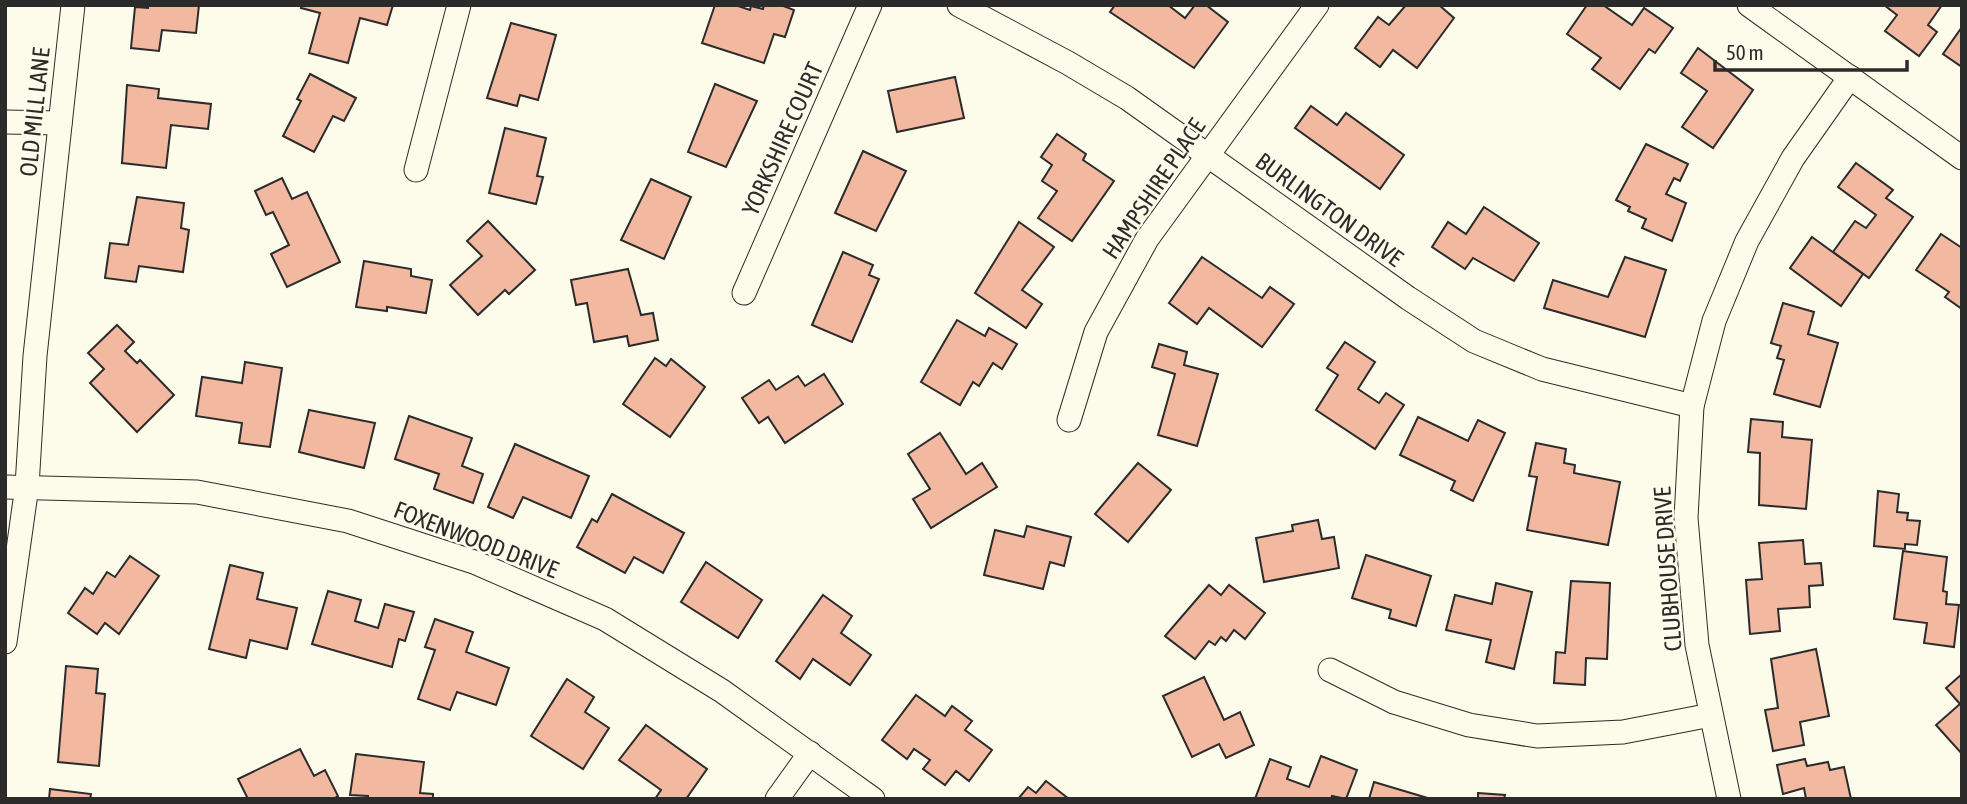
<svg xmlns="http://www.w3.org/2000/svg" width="1967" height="804" font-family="'Asap Condensed',sans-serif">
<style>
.building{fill:#f2b8a0;stroke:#2b2b2b;stroke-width:2}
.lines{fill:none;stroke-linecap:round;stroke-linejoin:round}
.street-casing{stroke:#2b2b2b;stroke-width:25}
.street{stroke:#fdfbea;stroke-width:23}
.labels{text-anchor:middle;stroke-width:5;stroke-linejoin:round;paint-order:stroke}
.street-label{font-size:24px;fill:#2b2b2b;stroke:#fdfbea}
</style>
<rect width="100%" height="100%" fill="#fdfbea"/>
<g class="building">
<path d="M148,5H199L196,33L162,30L159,51L131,48L135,7L148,8Z"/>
<path d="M302,5H393L387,25L360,18L348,63L309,53L320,13L301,8Z"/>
<path d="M715,5H735L750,10L751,6L763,9L764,5H781L794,10L785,37L774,34L764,63L702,43Z"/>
<path d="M1115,5H1168L1185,18L1195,5H1206L1228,22L1194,68L1110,12Z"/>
<path d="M1439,5L1454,18L1417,68L1393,50L1380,67L1355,48L1378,17L1389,25L1406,5Z"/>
<path d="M1587,5H1603L1632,25L1644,8L1673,28L1655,53L1649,49L1620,89L1592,69L1601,58L1567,34Z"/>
<path d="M1884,5H1942L1928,25L1937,32L1919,56L1885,31L1897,15Z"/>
<path d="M511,23L556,35L538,100L520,95L517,106L487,98Z"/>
<path d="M1962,27V67L1943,54Z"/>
<path d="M1698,48L1753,90L1713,148L1682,127L1707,91L1681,73Z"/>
<path d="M310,74L356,98L344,121L333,116L314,152L283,136L301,101L297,99Z"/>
<path d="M955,77L964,118L897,132L888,91Z"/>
<path d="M715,84L757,101L726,167L688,152Z"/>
<path d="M127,85L159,89L158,98L211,104L208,129L171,125L166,168L122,163Z"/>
<path d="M1311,106L1337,125L1346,113L1404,155L1380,189L1295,128Z"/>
<path d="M505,128L546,138L537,176L543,177L536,204L489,193Z"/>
<path d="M1057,134L1086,154L1083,160L1114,181L1072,241L1038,218L1057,191L1042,181L1052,165L1041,157Z"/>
<path d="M1646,144L1688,164L1680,181L1674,178L1666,194L1686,203L1672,241L1642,228L1646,219L1628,211L1630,207L1616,200Z"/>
<path d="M863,151L906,171L876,231L835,213Z"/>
<path d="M1856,163L1893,190L1886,198L1913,217L1869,278L1833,252L1855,221L1866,228L1876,215L1838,187Z"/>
<path d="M282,178L292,199L307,192L340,262L287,287L271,254L289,245L273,212L266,215L255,191Z"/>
<path d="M651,179L691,197L664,259L621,240Z"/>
<path d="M137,197L184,203L181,228L189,230L183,272L139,266L136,282L105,278L110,243L128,245Z"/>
<path d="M1484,207L1539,243L1514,281L1473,258L1465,269L1432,247L1448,222L1466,234Z"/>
<path d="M488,221L535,270L509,294L505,290L478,315L450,285L482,256L467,241Z"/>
<path d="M1019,222L1054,247L1022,290L1042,304L1026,328L975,293Z"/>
<path d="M1941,234L1962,248V309L1945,297L1949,292L1916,270Z"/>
<path d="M1812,237L1863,274L1841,306L1790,268Z"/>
<path d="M843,252L873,265L869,275L879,279L852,342L812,325Z"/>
<path d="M1202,257L1262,298L1270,287L1294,304L1262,347L1209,308L1197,324L1169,303Z"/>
<path d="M1625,257L1666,270L1645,337L1544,308L1553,280L1608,297Z"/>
<path d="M364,261L411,269V276L432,280L426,313L387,307V311L356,307Z"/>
<path d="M628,269L641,315L653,313L658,340L629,346L627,336L594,342L587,303L576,305L571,280Z"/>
<path d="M1783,303L1814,312L1808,334L1838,343L1820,407L1774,394L1784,360L1777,358L1781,346L1771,343Z"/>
<path d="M957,320L985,336L989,328L1017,344L1002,369L993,363L979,386L973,382L960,405L921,382Z"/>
<path d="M117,325L134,342L125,351L137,363L140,360L174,395L137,432L90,383L104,369L88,353Z"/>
<path d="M1345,342L1375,362L1358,389L1379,403L1386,393L1404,405L1375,449L1316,410L1338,375L1327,368Z"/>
<path d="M1159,344L1187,352L1184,365L1218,374L1197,446L1158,435L1175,374L1152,367Z"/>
<path d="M655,358L666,366L671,359L705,387L670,437L623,404Z"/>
<path d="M245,362L282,368L270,447L239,443L242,423L196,416L202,377L242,383Z"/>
<path d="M824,374L843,404L785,443L768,417L759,423L742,398L769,380L776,390L798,376L805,386Z"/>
<path d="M309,410L375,423L364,468L299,452Z"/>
<path d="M409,416L472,438L462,466L483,474L473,503L434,489L439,474L395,459Z"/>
<path d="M1418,417L1468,441L1478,420L1505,433L1473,501L1451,490L1455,481L1400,455Z"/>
<path d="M1751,419L1783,422L1782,437L1812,440L1806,509L1759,505L1760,453L1748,452Z"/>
<path d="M940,433L966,474L982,463L997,487L931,528L913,499L930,489L908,454Z"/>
<path d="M1536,443L1566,449L1564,463L1575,465L1574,473L1620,482L1608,545L1527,530L1537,477L1529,476Z"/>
<path d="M515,444L589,476L571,518L523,497L513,518L488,507Z"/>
<path d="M1138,463L1171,490L1128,542L1095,514Z"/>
<path d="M1878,491L1899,494L1897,512L1908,513L1907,520L1920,521L1917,545L1905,544V549L1874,546Z"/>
<path d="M612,494L684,533L663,573L634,557L625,573L577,547L592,519L597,522Z"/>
<path d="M1318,520L1322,539L1334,537L1339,568L1264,582L1256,538L1293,531L1292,525Z"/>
<path d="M1027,526L1071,537L1064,566L1050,562L1043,589L984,575L995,530L1024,537Z"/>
<path d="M1803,540L1805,564L1821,563L1823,585L1809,586L1810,607L1778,609L1780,631L1750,634L1746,580L1762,579L1759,543Z"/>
<path d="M1903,551L1947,557L1943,591L1947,592L1946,604L1959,605L1954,647L1924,643L1927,623L1894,619Z"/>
<path d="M1366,555L1431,576L1416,626L1389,618L1391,610L1352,598Z"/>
<path d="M130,556L159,576L119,634L105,623L97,634L68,613L85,588L93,594L107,572L115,577Z"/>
<path d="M706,562L762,600L738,638L681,602Z"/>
<path d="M230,565L263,573L257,599L297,608L287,649L250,640L246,658L209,649Z"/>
<path d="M1571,581L1610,583L1607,659L1586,658L1585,685L1554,683L1556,652L1565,653Z"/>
<path d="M1496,583L1532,592L1514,669L1486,662L1491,640L1446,630L1455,595L1492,604Z"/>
<path d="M1209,585L1221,595L1229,585L1265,613L1245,639L1234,630L1226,641L1221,637L1215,645L1209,641L1195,659L1165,636Z"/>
<path d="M328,591L361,600L355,621L378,628L385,604L414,612L405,641L399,639L392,667L312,644Z"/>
<path d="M823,595L852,616L841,633L871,655L850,685L813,659L800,679L776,661Z"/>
<path d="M435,619L473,632L466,652L509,668L496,705L457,692L450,710L418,699L435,650L425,647Z"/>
<path d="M1816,649L1829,716L1800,722L1804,745L1773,751L1765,710L1778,708L1771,659Z"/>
<path d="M66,666L98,669L96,693L105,694L99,766L58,762Z"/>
<path d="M1962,674V754L1936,725L1960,704L1946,688Z"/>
<path d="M1204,677L1224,720L1240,712L1254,745L1226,758L1219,744L1192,757L1163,696Z"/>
<path d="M567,679L594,697L585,712L609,728L583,769L531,736Z"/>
<path d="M916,695L945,716L952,706L972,721L965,730L992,750L969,781L956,771L945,785L923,769L930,760L914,749L907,759L882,740Z"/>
<path d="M646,725L707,769L686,799H655L661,790L619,760Z"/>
<path d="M300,749L314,776L325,770L338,796L333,799H248L238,779Z"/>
<path d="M356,754L424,762L420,793L433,794V799H368V796L350,795Z"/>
<path d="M1321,756L1357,770L1346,799L1332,796L1331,799H1255L1270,759L1291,767L1287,779L1309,787Z"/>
<path d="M1805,759L1807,766L1828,762L1830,770L1844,767L1851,799H1806L1804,788L1783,794L1777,765Z"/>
<path d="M1046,781L1069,799H1018L1028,787L1036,793Z"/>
<path d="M1374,782L1431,799H1369Z"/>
<path d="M50,789L91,794L90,799H49Z"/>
<path d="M1478,793L1505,795L1504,799H1478Z"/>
</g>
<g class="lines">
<defs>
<g id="street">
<path d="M959,5L1068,63L1127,98L1408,298L1474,341L1542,369L1692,406"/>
<path d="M1749,5L1962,158"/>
<path d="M5,122L60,123"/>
<path d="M416,170L459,5"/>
<path d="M744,293L870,5"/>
<path d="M1069,420L1096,332L1147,239L1317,5"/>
<path d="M5,487L197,492L348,521L474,562L605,619L722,691L873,799"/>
<path d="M5,642L27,486L35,356L73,5"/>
<path d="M1330,670L1394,702L1469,725L1537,736L1623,732L1711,715"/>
<path d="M777,799L810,753"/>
<path d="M1729,799L1697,645L1686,518L1692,406L1714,321L1747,241L1793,158L1850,77"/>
</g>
</defs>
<use href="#street" class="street-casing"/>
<use href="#street" class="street"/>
</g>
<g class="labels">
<g class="street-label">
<text transform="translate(35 112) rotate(-84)" y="8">OLD MILL LANE</text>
<text transform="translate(783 139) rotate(-66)" y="8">YORKSHIRE COURT</text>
<text transform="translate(1154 189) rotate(-56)" y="8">HAMPSHIRE PLACE</text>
<text transform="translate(1329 210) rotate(36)" y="8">BURLINGTON DRIVE</text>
<text transform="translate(476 540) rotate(21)" y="8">FOXENWOOD DRIVE</text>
<text transform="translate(1668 569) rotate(-94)" y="8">CLUBHOUSE DRIVE</text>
</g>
</g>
<rect width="1967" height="804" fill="none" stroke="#2b2b2b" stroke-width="14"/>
<path d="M1715 60v10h192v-10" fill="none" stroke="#2b2b2b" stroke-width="3.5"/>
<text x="1726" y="60" font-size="21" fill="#2b2b2b" stroke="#fdfbea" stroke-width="5" paint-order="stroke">50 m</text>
</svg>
